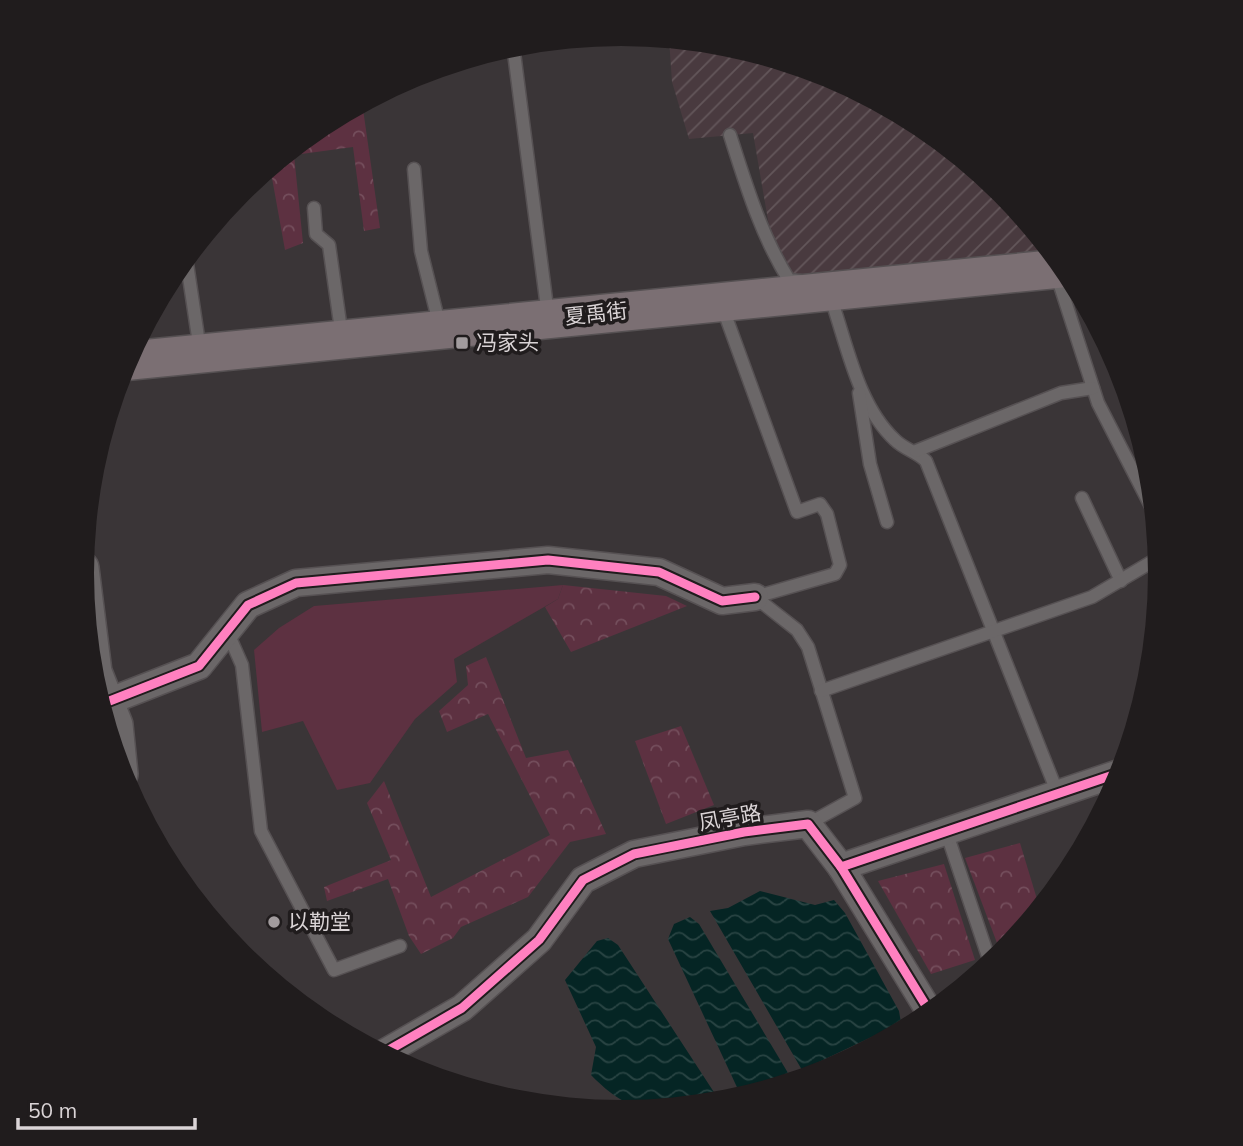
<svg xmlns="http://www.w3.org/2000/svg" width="1243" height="1146" font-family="Mulish,'Noto Sans SC',sans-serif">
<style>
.industrial{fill:url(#industrial-furrows)}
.grass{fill:#5d3141}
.forest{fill:url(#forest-crowns)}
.water{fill:url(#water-waves)}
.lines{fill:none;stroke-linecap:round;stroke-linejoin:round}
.service-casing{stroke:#565153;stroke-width:15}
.minor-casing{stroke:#565153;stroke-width:29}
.tertiary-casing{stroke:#565153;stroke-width:36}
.primary-casing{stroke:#565153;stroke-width:41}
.service{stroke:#6b6768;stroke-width:12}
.minor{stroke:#6b6768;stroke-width:26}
.tertiary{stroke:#6b6768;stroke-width:33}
.primary{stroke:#7b6f73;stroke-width:38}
.cycleway-casing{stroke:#201c1d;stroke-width:13}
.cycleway{stroke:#ff80c0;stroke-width:9}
.poi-dot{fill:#a29c9e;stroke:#201c1d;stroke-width:2.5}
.labels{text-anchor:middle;stroke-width:7;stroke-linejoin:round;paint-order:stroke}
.street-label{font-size:21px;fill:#dad4d6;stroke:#201c1d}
.poi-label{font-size:21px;fill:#dad4d6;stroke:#201c1d;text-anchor:start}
</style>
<defs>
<pattern id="industrial-furrows" width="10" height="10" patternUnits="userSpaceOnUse" patternTransform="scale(1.75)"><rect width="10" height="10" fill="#493a3f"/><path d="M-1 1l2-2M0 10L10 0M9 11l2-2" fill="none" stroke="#63565a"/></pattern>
<pattern id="forest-crowns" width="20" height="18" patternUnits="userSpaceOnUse" patternTransform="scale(1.75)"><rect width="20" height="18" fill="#5d3141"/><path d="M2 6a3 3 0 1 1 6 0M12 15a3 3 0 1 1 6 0" fill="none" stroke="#744e5c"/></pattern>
<pattern id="water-waves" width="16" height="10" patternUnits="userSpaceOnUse" patternTransform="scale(1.75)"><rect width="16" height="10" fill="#052524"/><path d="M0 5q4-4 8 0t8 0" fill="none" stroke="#294443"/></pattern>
</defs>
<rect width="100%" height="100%" fill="#3a3537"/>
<path class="industrial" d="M669,38L727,44L828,74L922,124L1003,192L1051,249L779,284L753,133L689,139L672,82Z"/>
<path class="grass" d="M563,585L558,599L454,659L457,682L415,719L370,783L337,790L303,721L262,732L254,650L279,628L314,606Z"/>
<g class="forest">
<path d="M363,109L380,228L364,231L353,147L294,155L303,243L285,250L270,167C298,144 326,113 363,109Z"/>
<path d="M563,585L666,596L687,606L571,652L545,607L558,599Z"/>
<path d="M486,657L526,758L568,750L606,834L570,842L528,897L461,927L453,938L421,954L409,936L388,879L327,901L324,887L391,860L367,803L384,781L431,897L550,835L488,714L447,732L439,711L468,685L466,666Z"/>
<path d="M681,726L714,805L666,824L635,741Z"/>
<path d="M1020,843L1040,909L1009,948L1000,951L965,858Z"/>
<path d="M944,864L975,960L931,974L878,881Z"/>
</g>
<g class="water">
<path d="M760,891L815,905L834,900L845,913L899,1011L901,1023L802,1070L710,911L728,908Z"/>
<path d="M690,917L699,924L788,1073L785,1081L742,1098L668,939L674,924Z"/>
<path d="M608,938L618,945L721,1103C660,1109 638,1123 591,1075L596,1047L565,980L597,941Z"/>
</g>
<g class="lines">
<defs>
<g id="service">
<path d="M513,45L548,315"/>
<path d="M730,135C746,185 761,235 789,280L800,281"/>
<path d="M934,140L939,139"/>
<path d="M414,169L421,251L440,327"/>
<path d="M314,208L316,234L329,245L342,337"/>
<path d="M186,257L200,350"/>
<path d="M1056,273L1098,403L1156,516"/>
<path d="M830,296C847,343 857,405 895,440C904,449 917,452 926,461L1058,794"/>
<path d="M722,306L797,512L820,504L827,514L840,565L835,574L755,597"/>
<path d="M859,393L870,464L887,522"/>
<path d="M916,451L1061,393L1093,388"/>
<path d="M1082,498L1121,581"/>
<path d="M755,597L797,630L808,647L855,798L808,824"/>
<path d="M227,631L242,665L261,831L334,970L400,946"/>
<path d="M821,691L1092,597L1160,557"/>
<path d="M946,831L991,965"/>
</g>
<g id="minor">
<path d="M107,702L199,666L248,605L296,583L548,560L659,572L722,601L755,597"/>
<path d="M841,867L1122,772"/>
<path d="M382,1054L462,1008L539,940L583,880L634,854L744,832L808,824L841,867L931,1014"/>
</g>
<path id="tertiary" d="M82,568L95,672L116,725L121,774"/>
<path id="primary" d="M126,361L1066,268"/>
</defs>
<use href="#service" class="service-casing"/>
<use href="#minor" class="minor-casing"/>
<use href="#tertiary" class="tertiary-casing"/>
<use href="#primary" class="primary-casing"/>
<use href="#service" class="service"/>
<use href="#minor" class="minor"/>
<use href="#tertiary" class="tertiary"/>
<use href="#primary" class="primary"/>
<defs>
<g id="cycleway">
<path d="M107,702L199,666L248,605L296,583L548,560L659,572L722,601L755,597"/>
<path d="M841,867L1122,772"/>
<path d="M382,1054L462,1008L539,940L583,880L634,854L744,832L808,824L841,867L931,1014"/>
</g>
</defs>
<use href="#cycleway" class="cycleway-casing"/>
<use href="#cycleway" class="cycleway"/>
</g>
<g class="poi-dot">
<rect x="455" y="336" width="14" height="14" rx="3.5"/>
<circle cx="274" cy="922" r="7"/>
</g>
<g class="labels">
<g class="street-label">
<text transform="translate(596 314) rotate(-6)" y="7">夏禹街</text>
<text transform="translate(730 818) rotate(-10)" y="7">凤亭路</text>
</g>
<g class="poi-label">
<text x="476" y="350">冯家头</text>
<text x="288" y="929">以勒堂</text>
</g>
</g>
<path d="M0 0H1243V1146H0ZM94 573a527 527 0 1 1 1054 0a527 527 0 1 1-1054 0Z" fill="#201c1d" fill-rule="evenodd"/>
<path d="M18 1118v10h177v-10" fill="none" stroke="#dad4d6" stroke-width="3.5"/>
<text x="28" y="1118" font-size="21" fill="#dad4d6" stroke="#201c1d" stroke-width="5" paint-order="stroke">50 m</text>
</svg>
